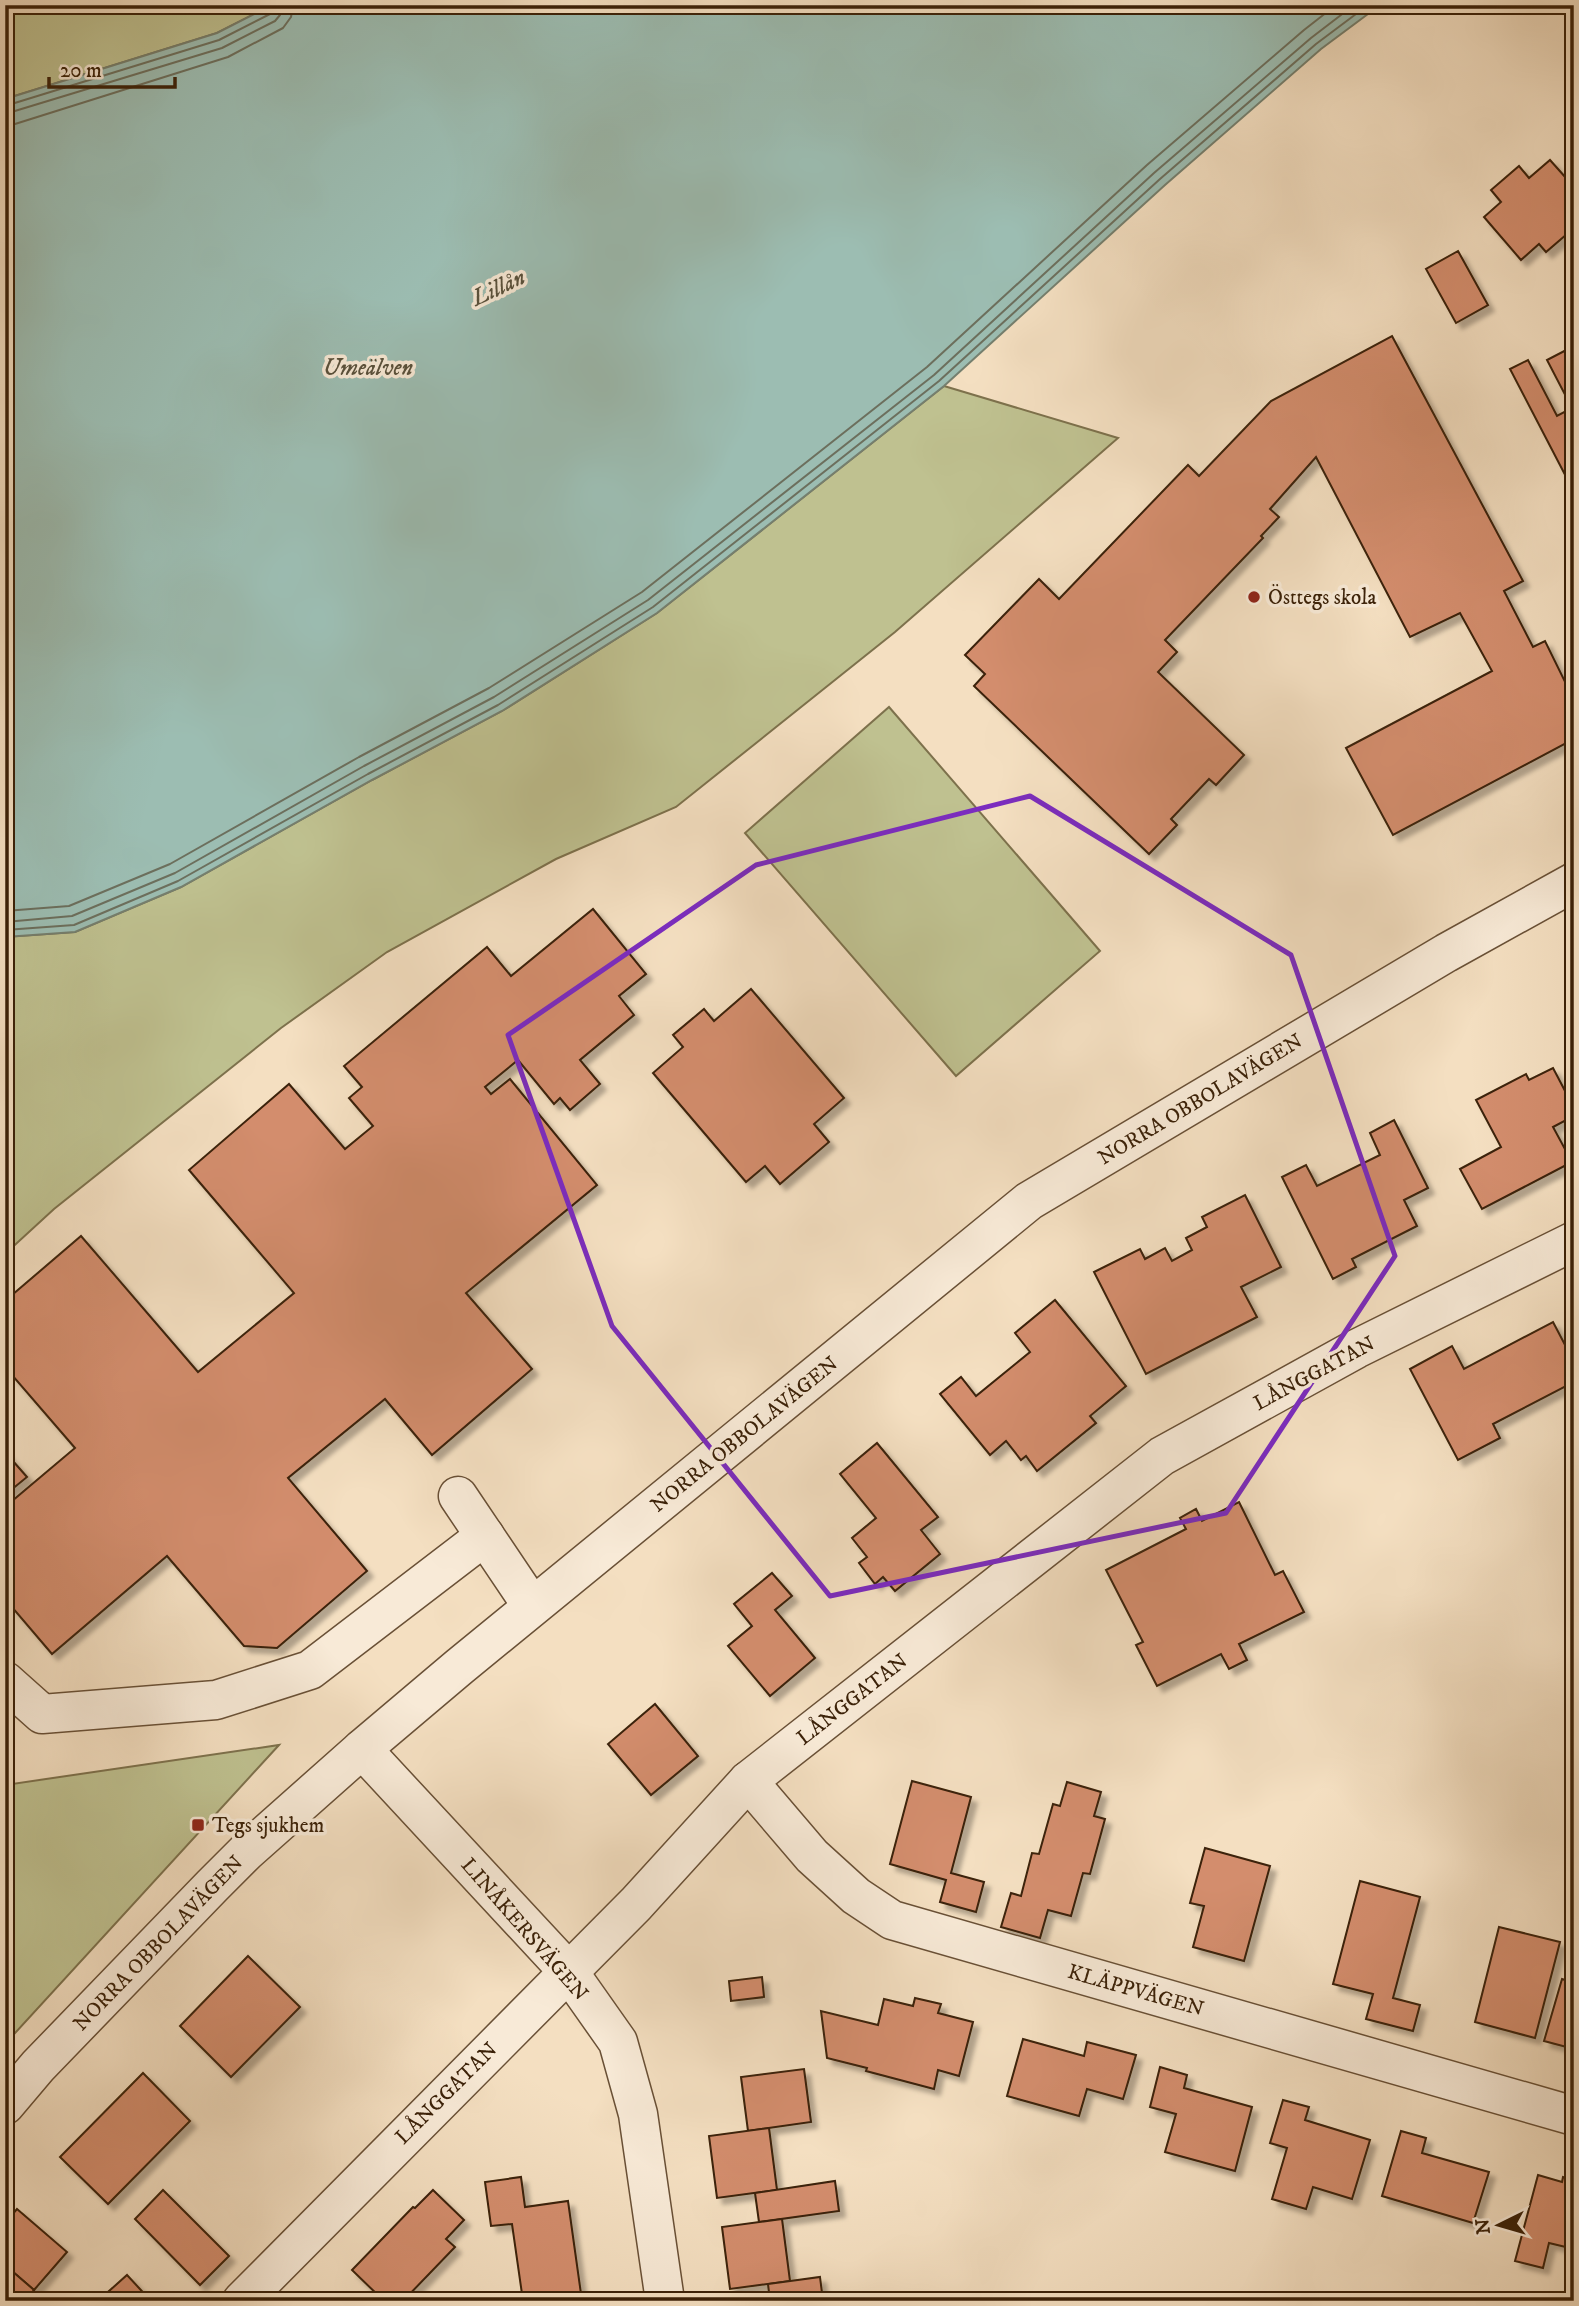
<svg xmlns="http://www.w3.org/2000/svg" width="1579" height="2306" font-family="'IM FELL DW Pica',serif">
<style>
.green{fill:#bfc190;stroke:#7d714c;stroke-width:2}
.water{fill:#9cbdb2;stroke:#757f6e;stroke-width:2}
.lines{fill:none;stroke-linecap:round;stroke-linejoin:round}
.shore{stroke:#6c6f5d;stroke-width:2}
.building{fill:#d38d6d;stroke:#3b2108;stroke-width:2;filter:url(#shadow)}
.minor-casing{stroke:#695036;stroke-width:41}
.minor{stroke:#f8ead7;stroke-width:38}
.marked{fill:none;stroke:#7b2cbf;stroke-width:5;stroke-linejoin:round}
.poi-dot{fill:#8f2418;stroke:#f8ead7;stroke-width:2.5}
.labels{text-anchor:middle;stroke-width:7;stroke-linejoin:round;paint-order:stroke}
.poi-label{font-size:21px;fill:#3b2108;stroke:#f8ead7;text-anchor:start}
.street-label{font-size:21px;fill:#3b2108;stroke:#f8ead7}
.water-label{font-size:23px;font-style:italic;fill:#58503b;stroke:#f8ead7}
</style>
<defs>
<filter id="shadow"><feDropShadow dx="6" dy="6" stdDeviation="2" flood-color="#0004"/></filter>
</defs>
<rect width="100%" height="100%" fill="#f4dfc1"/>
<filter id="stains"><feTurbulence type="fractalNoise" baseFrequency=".00286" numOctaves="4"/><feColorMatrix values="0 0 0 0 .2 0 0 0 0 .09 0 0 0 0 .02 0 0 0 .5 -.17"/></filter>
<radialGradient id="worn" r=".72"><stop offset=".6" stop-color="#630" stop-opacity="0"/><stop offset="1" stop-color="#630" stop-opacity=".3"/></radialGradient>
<g class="green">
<path d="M5,5H272L217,33L5,99Z"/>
<path d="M944,386L1118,438L895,632L676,807L556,859L387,952L281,1028L54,1209L5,1254V937L75,932L181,887L372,780L502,711L657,613Z"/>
<path d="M889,707L1100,951L956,1076L745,833Z"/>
<path d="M279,1745L5,2044V1785Z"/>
</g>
<path class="water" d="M272,5H1380L1321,49L1165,185L944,386L657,613L502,711L372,780L181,887L75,932L5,937V99L217,33Z"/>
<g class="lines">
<g class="shore">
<path d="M5,106L219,40L270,14L273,5"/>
<path d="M5,114L222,48L275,21L280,15L282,5"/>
<path d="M5,125L15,124L228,57L283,28L291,17L293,5"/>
<path d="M5,911L69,906L170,864L359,757L489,688L642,592L927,367L1147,165L1304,30L1336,5"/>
<path d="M5,922L72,916L175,873L364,766L494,697L648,600L934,375L1154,173L1311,38L1354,5"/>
<path d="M5,930L74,925L178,881L368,774L498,705L653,607L939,381L1160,179L1316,44L1368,5"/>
</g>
</g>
<g class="building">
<path d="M1550,160L1574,187V215L1567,220L1574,228L1546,252L1539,244L1521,260L1484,217L1501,202L1491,190L1519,166L1529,178Z"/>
<path d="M1458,251L1488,305L1456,323L1426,269Z"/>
<path d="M1392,336L1523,581L1504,591L1533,647L1545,641L1570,692L1574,690V739L1393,835L1346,748L1492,671L1460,613L1410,637L1316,457L1270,509L1279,517L1261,536L1263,538L1165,640L1177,652L1158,672L1244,755L1216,785L1209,779L1171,819L1177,825L1149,854L974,686L985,674L965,655L1039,579L1059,599L1188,465L1199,476L1271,401Z"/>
<path d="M1574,346V492L1510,369L1528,360L1557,416L1572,408L1547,360Z"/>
<path d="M593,909L646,974L619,996L634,1015L580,1060L600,1084L570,1110L560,1098L554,1104L518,1060L485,1087L491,1094L510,1079L597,1185L466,1293L532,1369L432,1455L385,1399L288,1478L367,1571L277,1648L244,1646L167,1556L52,1654L5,1599V1507L75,1448L5,1367V1301L81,1236L198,1372L294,1293L189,1170L289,1084L345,1149L373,1126L349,1098L362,1087L344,1066L487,947L511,976Z"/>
<path d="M751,989L844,1098L814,1124L829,1142L780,1184L765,1166L746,1182L653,1073L683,1047L673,1035L704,1009L714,1021Z"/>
<path d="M1553,1068L1574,1108V1116L1553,1127L1572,1162L1482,1209L1460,1169L1501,1147L1476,1100L1526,1074L1529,1080Z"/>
<path d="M1394,1120L1428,1188L1404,1200L1417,1226L1352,1259L1356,1267L1333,1279L1282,1177L1306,1165L1317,1186L1380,1155L1370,1133Z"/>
<path d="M1245,1195L1281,1267L1241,1287L1257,1317L1146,1374L1094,1272L1140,1249L1145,1259L1165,1248L1172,1261L1192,1250L1186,1238L1207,1227L1202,1217Z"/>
<path d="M1055,1300L1126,1386L1090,1416L1096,1423L1037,1471L1026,1456L1021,1460L1006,1441L990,1455L940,1394L961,1377L976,1396L1030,1352L1015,1333Z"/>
<path d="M1553,1322L1574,1362V1382L1493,1424L1500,1438L1458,1460L1410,1369L1452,1346L1464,1369Z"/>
<path d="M877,1443L938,1517L921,1530L940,1554L895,1591L883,1577L875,1584L859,1563L867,1557L852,1538L876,1518L840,1474Z"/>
<path d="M5,1452L27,1477L5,1495Z"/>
<path d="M1239,1502L1275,1575L1283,1571L1304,1612L1239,1644L1247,1660L1229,1669L1221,1654L1157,1686L1136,1645L1143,1642L1106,1570L1186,1529L1180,1518L1196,1509L1202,1521Z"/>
<path d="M772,1573L792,1596L775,1610L815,1658L770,1696L728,1646L752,1626L734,1604Z"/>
<path d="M655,1704L698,1756L651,1795L608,1744Z"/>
<path d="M912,1781L971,1797L951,1873L984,1882L976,1912L940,1902L946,1880L890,1864Z"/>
<path d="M1067,1782L1101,1792L1094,1816L1105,1819L1090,1874L1083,1873L1071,1916L1048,1910L1040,1938L1001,1927L1011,1893L1021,1896L1032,1853L1039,1854L1053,1804L1060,1806Z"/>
<path d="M1205,1848L1270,1866L1244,1961L1193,1947L1204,1906L1190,1903Z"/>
<path d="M1360,1881L1420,1897L1393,1998L1420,2005L1413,2031L1366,2019L1373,1994L1333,1984Z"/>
<path d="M1499,1927L1560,1942L1535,2038L1475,2022Z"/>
<path d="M248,1956L300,2007L231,2077L180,2026Z"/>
<path d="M762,1977L764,1997L731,2001L729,1981Z"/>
<path d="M1562,1979L1574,1983V2049L1544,2041Z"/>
<path d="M915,1998L941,2004L938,2013L973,2022L959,2076L938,2070L934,2089L866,2071L867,2068L827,2058L821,2011L878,2025L884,1999L913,2006Z"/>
<path d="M1023,2039L1084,2056L1087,2042L1136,2055L1123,2099L1087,2089L1079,2116L1007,2096Z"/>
<path d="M1160,2067L1187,2075L1184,2088L1252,2107L1235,2171L1165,2152L1176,2114L1150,2107Z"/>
<path d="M804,2069L811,2122L748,2131L741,2077Z"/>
<path d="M143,2073L190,2121L108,2204L60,2157Z"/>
<path d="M1283,2100L1309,2107L1305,2120L1370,2140L1352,2199L1313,2187L1306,2209L1272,2199L1287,2148L1270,2143Z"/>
<path d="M769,2128L777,2190L717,2198L709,2136Z"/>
<path d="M1401,2131L1426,2138L1422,2153L1489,2172L1473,2223L1382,2196Z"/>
<path d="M1538,2175L1562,2182L1563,2177L1574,2180V2249L1549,2243L1543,2268L1515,2261Z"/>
<path d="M521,2177L525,2207L568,2201L582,2301H523L512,2224L491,2226L485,2182Z"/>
<path d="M835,2181L839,2211L759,2222L755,2193Z"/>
<path d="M163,2190L229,2256L200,2285L135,2219Z"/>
<path d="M433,2190L464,2220L446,2239L455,2247L403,2301H384L352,2270L413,2207L415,2208Z"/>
<path d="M17,2209L67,2252L34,2290L5,2265V2223Z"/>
<path d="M782,2219L790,2281L730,2289L722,2227Z"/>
<path d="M5,2265L34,2290L25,2301H5Z"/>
<path d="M127,2275L151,2301H99V2300Z"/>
<path d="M820,2277L823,2301H770L768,2284Z"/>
</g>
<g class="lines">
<defs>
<g id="minor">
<path d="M458,1496L532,1606"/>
<path d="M5,1681L42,1714L216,1700L310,1670L485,1536"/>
<path d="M362,1749L568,1971L618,2042L638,2114L665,2301"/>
<path d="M748,1781L812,1856L856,1896L892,1920L1574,2116"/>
<path d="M5,2105L38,2066L212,1886L246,1852L362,1749L459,1667L1029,1201L1446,953L1574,882"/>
<path d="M242,2301L636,1904L748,1781L1162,1456L1356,1349L1574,1241"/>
</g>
</defs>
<use href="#minor" class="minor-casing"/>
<use href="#minor" class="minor"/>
</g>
<path class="marked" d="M1030,796L1291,955L1395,1256L1226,1513L830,1596L612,1326L508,1035L756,865Z"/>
<g class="poi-dot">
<circle cx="1254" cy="597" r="7"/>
<rect x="191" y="1818" width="14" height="14" rx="3.5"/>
</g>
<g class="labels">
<g class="poi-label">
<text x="1268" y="604">Östtegs skola</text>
<text x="212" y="1832">Tegs sjukhem</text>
</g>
<g class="street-label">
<text transform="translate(1200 1099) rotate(-31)" y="7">NORRA OBBOLAVÄGEN</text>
<text transform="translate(1314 1373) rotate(-28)" y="7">LÅNGGATAN</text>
<text transform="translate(744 1434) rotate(-39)" y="7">NORRA OBBOLAVÄGEN</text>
<text transform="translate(852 1699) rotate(-38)" y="7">LÅNGGATAN</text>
<text transform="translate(525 1929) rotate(49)" y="7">LINÅKERSVÄGEN</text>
<text transform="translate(158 1943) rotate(-46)" y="7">NORRA OBBOLAVÄGEN</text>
<text transform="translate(1136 1990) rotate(16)" y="7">KLÄPPVÄGEN</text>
<text transform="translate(446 2093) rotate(-45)" y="7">LÅNGGATAN</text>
</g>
<g class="water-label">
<text transform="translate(498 287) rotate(-25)" y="8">Lillån</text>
<text x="368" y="375">Umeälven</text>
</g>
</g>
<rect width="1579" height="2306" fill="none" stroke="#f4dfc1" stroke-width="28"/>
<rect x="7" y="7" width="1565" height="2292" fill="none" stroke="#3b2108" stroke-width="3.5"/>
<rect x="14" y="14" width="1551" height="2278" fill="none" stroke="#3b2108" stroke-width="2"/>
<g transform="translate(1499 2225) rotate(265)" stroke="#f8ead7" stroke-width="5" paint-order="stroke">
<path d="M0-5L12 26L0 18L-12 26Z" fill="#3b2108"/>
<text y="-10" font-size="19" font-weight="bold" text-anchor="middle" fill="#3b2108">N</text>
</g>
<path d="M49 77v10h126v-10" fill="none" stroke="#3b2108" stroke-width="3.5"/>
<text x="60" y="77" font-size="21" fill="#3b2108" stroke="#f8ead7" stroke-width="5" paint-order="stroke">20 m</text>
<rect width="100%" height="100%" filter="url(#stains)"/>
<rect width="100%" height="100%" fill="url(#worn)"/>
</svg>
